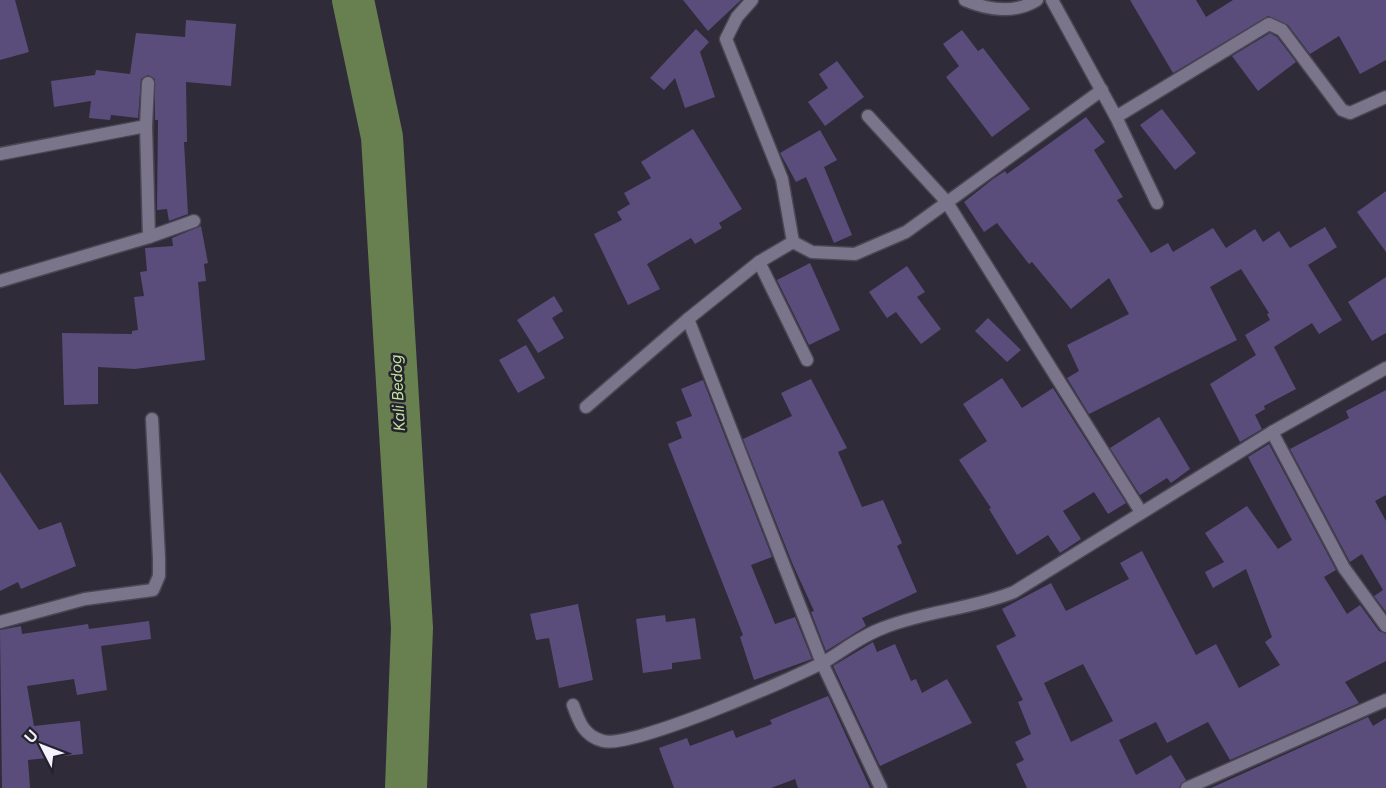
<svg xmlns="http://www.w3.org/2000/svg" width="1386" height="788" font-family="Figtree,sans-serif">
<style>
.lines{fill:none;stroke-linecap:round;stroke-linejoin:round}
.river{stroke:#687f4f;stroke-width:42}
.building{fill:#5b4d7b;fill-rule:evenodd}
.minor-casing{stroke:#4a4754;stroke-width:15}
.minor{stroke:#7b758b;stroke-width:12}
.labels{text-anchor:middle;stroke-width:5;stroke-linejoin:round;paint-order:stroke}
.water-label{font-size:16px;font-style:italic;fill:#bfe399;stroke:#25212f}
</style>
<rect width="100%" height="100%" fill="#2f2b39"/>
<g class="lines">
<path class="river" d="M353,0L382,137L412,628L406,788"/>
</g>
<g class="building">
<path d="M0,0H15L29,52L0,60Z"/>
<path d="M683,0H741L708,31Z"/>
<path d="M1130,0H1196L1206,17L1233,0H1386V60L1360,74L1339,36L1310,54L1288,25L1268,16L1173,73Z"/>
<path d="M186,20L236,24L231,86L186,82L187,142H184L188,214L169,221L167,209L157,210L158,120H155V79L148,75L141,79L138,118L111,115L110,120L89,118L91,101L54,107L51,81L95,75L96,70L130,74L136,33L185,37Z"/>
<path d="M696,29L709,42L700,52L715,97L685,108L675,78L664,90L650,78Z"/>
<path d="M962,30L978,51L983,48L1030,109L992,137L946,77L959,66L943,44Z"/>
<path d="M1270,33L1277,37L1296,62L1258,91L1232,56Z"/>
<path d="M837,61L864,97L825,126L808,102L828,88L819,74Z"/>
<path d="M1162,109L1196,153L1175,170L1140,125Z"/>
<path d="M1086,117L1105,142L1094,150L1123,197L1117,200L1151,253L1168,243L1173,252L1213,228L1226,248L1255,229L1263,242L1279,231L1290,248L1325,227L1337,247L1308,265L1342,320L1319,334L1312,323L1274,347L1296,389L1264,406L1265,409L1255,415L1262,429L1240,442L1210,384L1256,355L1245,335L1270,320L1267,314L1269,313L1241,269L1210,287L1237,340L1089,414L1067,378L1079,371L1067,345L1129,314L1109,278L1071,309L1032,262L1029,264L997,223L984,232L964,202L993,179L1005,171L1007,174Z"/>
<path d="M693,129L742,209L719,223L722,228L695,244L691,238L647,264L660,289L628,305L594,234L622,220L617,212L630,204L624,193L651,178L641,162Z"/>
<path d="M820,130L837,160L824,167L852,235L834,243L806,177L796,182L780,153Z"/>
<path d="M1386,191V252L1357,212Z"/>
<path d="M201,226L208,263L204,264L206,281L198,282L205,360L135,369L98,367V404L64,405L62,333L132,334V331L138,330L134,297L144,296L140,272L147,271L145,248L173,246L172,238Z"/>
<path d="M810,263L840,330L809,345L777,280Z"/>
<path d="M907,266L925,292L917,297L941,329L921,344L896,312L887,318L869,292Z"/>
<path d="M1386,277V333L1372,341L1348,302Z"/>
<path d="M554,296L563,311L552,318L564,338L538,353L517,320Z"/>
<path d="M988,318L1021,350L1007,362L975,331Z"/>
<path d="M526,345L545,378L518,393L499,360Z"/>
<path d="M1002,378L1022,408L1053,388L1126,503L1108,514L1094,492L1063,511L1081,539L1060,553L1048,535L1017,555L989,509L991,508L959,460L987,441L963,404Z"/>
<path d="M811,379L847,448L838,452L862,507L883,500L902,543L897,546L917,592L862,618L866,626L826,651L811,612L814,611L793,565L743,439L792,416L781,393Z"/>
<path d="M703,380L772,557L751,565L775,624L795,617L812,659L754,680L740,637L743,635L668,444L682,438L676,422L692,416L681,389Z"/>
<path d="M1386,390V495L1375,501L1386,521V612L1374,596L1383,590L1362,554L1350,562L1290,449L1349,418L1346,411Z"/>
<path d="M1159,417L1190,469L1171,483L1167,478L1140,495L1110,448Z"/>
<path d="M1269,444L1336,570L1324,577L1347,614L1360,605L1379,631L1386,634V661L1345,682L1359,703L1230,760L1208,722L1167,743L1156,722L1119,740L1136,775L1171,755L1186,780L1179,788H1027L1016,764L1024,760L1015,742L1031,734L1018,702L1023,700L996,646L1016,636L1002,609L1051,583L1066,611L1129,579L1120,563L1142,551L1196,655L1216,644L1239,688L1280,665L1265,642L1272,637L1246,569L1213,588L1205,572L1224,562L1205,533L1247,506L1278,549L1292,540L1248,457ZM1083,664L1113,721L1071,742L1044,683Z"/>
<path d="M0,472L39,530L61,522L76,566L21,589L18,582L0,591Z"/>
<path d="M578,604L593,680L559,688L549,638L536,640L530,614Z"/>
<path d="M665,615L666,622L695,618L701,659L672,663V669L643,673L636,619Z"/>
<path d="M149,621L151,639L101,646L107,690L77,695L74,679L27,686L34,726L80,721L83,754L28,760L30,788H2L0,630L21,626L22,634L88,624L89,629Z"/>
<path d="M873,642L877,652L895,644L911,681L916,679L922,693L947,679L972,723L880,766L833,666Z"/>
<path d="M828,696L870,788H798L795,779L771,788H674L659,748L687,738L690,746L733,730L736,738L772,724L770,720Z"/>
<path d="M1368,717L1373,726L1386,718V788H1211Z"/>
</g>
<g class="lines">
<defs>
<g id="minor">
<path d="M965,0C988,10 1015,14 1037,0"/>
<path d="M1052,0L1116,117L1157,203"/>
<path d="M148,83L146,126L149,237"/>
<path d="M868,116L946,201L1141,512"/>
<path d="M1116,117L1269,24L1282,30L1342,110L1350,113L1386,97"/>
<path d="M0,154L146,126"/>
<path d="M793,242L812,252L855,254L906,232L1102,90"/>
<path d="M759,262L807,360"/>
<path d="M0,281L149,237L194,221"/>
<path d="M688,319L822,663L881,788"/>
<path d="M1386,368L1272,432L1344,568L1386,626"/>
<path d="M586,407L688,319L759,262L793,242L782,179L726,39L737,17L752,0"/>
<path d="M0,622L85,599L153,590L159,576V558L152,419"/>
<path d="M573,705C579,722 584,736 603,741C631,749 792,679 824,662C844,650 861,636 883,628C925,611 972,609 1014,592L1272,432"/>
<path d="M1187,788L1386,700"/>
</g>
</defs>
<use href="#minor" class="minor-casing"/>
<use href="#minor" class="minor"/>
</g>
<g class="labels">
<g class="water-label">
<text transform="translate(397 393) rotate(-93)" y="6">Kali Bedog</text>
</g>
</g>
<g transform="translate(42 746) rotate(312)" stroke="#25212f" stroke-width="4.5" paint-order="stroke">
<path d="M0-4.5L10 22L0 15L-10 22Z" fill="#f3f1fb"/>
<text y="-9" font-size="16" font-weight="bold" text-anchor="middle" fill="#f3f1fb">U</text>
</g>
</svg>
